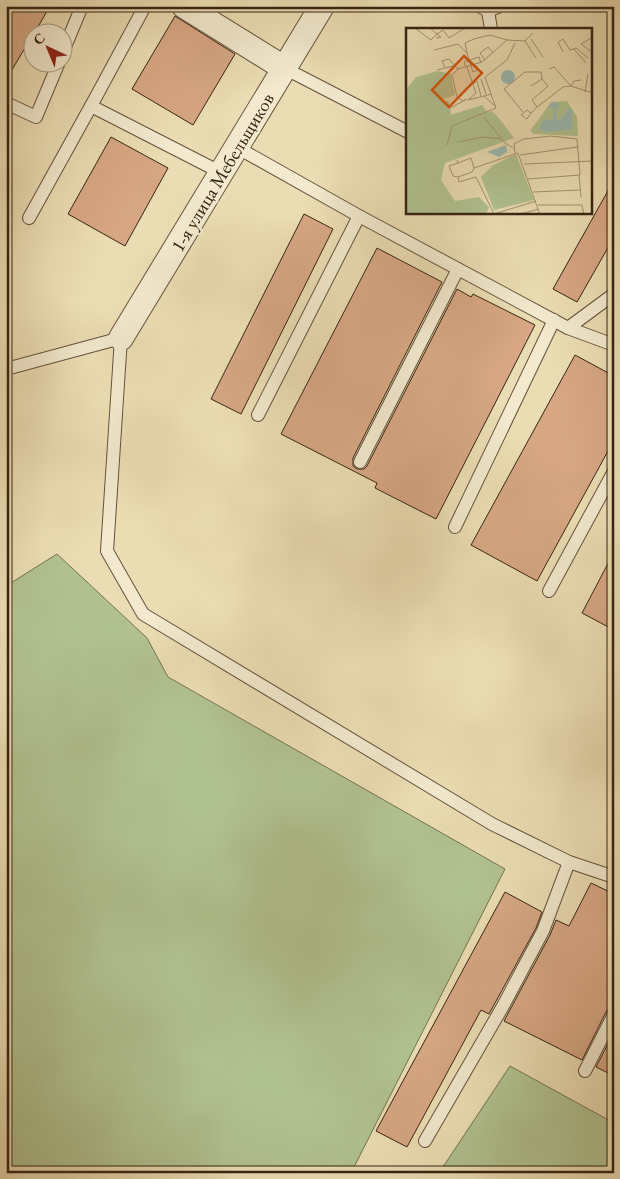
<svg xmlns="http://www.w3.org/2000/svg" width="620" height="1179" font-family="'EB Garamond',serif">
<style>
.green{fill:#b1c291;stroke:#747352}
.building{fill:#d7a784;stroke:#372414}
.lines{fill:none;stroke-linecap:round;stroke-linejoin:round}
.service-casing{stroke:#64523c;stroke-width:14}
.minor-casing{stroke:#64523c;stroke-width:26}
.service{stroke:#f2e9ce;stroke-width:12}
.minor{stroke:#f2e9ce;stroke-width:24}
.labels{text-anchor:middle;stroke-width:5;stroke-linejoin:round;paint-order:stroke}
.street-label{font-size:19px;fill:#372414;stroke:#f2e9ce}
.inset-road{fill:none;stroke:#a39373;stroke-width:1}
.view{fill:#d6540d;fill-opacity:0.15;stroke:#d6540d;stroke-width:2.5}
.inset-edge{fill:none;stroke:#372414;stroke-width:2.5}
</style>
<rect width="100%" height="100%" fill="#ebddb3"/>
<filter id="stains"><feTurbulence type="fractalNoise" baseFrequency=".004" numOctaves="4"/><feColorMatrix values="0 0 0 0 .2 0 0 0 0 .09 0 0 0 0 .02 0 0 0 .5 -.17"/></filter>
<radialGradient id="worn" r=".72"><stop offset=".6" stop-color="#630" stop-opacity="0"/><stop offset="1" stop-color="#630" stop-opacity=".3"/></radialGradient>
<g class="green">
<path d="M57,554L147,638L168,677L505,869L351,1173H6V586Z"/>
<path d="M510,1066L614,1123V1173H439Z"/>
</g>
<g class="building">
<path d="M6,6H50L35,32H32V36L6,80Z"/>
<path d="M175,16L235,54L193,125L132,89Z"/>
<path d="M111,137L168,168L125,246L68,214Z"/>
<path d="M614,180V237L577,302L553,289Z"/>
<path d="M304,214L333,229L241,414L211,399Z"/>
<path d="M377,248L442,282L353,458V466L357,469H364L367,466L457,289L471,297L473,294L535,325L436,519L375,488L377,483L281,434Z"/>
<path d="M575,355L614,376V440L537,581L471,545Z"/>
<path d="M614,552V630L582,613Z"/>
<path d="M591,883L614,894V1006L607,1010L582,1060L504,1021L550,935L556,920L569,926Z"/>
<path d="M505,892L542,912L536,928L489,1014L481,1010L407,1147L376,1131Z"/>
<path d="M614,1032V1076L596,1067Z"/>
</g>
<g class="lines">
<defs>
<g id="service">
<path d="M145,6L91,106L222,173"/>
<path d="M479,6L488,11L491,29"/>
<path d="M488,11L500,6"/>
<path d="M62,54L82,6"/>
<path d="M284,68L408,132"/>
<path d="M6,103L36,117L59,62"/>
<path d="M238,148L359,216L568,328L614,345"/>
<path d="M29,218L91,106"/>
<path d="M568,328L614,294"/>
<path d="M6,369L121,338L107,551L143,614L492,824L569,862L614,877"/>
<path d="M258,415L359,216"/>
<path d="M360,462L458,269"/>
<path d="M455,527L554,320"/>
<path d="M549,591L614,471"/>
<path d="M585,1071L614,1014"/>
<path d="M425,1141L503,1006L543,931L569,862"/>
</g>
<g id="minor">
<path d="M184,6L284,68"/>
<path d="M121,338L322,6"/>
</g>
</defs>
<use href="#service" class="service-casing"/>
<use href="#minor" class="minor-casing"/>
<use href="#service" class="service"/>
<use href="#minor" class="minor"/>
</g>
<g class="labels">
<g class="street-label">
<text transform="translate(222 172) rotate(-59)" y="7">1-я улица Мебельщиков</text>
</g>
</g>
<g transform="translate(406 28)">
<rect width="186" height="186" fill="#ebddb3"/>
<path d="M32,43L45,46L49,67L35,72L43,73L45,87L76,77L81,84L86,83L92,89L108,110L39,135L35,152L49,173L73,169L83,179L80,186H0V62L10,49ZM161,73L171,89L172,108L128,106L124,103L145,74ZM110,126L128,172L88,182L75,149L86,138Z" fill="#b1c291"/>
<path d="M95 49a7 7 0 1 1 14 0a7 7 0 1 1-14 0ZM147,74L153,76L149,88L154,93L161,82H166V101L141,104L133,101L138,91L149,93L146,89L150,81L142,79ZM100,117L101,124L93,129L81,124Z" fill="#9abab4"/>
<path class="inset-road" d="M9,0L25,12L31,6L24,0M187,9L175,16L187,25M30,10L35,9L31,6L37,2L43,10L59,0M125,11L137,29M119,13L130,30M168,21L180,35M28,22L52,16L61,25L67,44L72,42L70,37M157,24L152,14L157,11L164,22L170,20L182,30M61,25L59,15L68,11L84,7L101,12M79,32L74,25L82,19L87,25M39,39L36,33L43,31L52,41M60,39L58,34L73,29L75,35M61,39L70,65L62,72L78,68M143,41L148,39L165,58L168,53L175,52M31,42L47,38M75,51L80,66M67,56L71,53L75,68M125,58L136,51L142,58L126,72L131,79L157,59L165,58L187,65M179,64L182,46M85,66L78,68L89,78M57,73L51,69L46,47L52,41L76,34L101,12L119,13L127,5M44,80L61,71M117,84L98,61L119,44H135L136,51M125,85L121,91L115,87L121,82L125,85L131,79M78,89L99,115L107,120M51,114L77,109L96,111M41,117L46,98L90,80L79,49L101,32L109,15M109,125L108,116L118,111L145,108L171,111L174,147L122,151M114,127L171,119M51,132L52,135L43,138L47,148L52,149L53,154L70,149L88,186L130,173M52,135L65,130L68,140L112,125L134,187M118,136L187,133M173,147L175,169M52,149L66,144L68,140M127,164L174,162M132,177H176L178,187M110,187L133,181"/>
<path class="view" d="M58,28L76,45L43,79L26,62Z"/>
<rect width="186" height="186" class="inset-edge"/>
</g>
<rect width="620" height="1179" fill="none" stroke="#ebddb3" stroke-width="25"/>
<rect x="8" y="8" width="605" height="1164" fill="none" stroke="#372414" stroke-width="2.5"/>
<rect x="12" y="12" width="595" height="1154" fill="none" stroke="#372414"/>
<g transform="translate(48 48) rotate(316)"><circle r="24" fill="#f2e9ce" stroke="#a79a84"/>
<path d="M0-4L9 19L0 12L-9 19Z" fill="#8f2418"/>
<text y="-8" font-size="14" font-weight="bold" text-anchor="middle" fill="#372414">С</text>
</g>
<rect width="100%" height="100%" filter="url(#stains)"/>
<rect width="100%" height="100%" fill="url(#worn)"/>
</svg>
